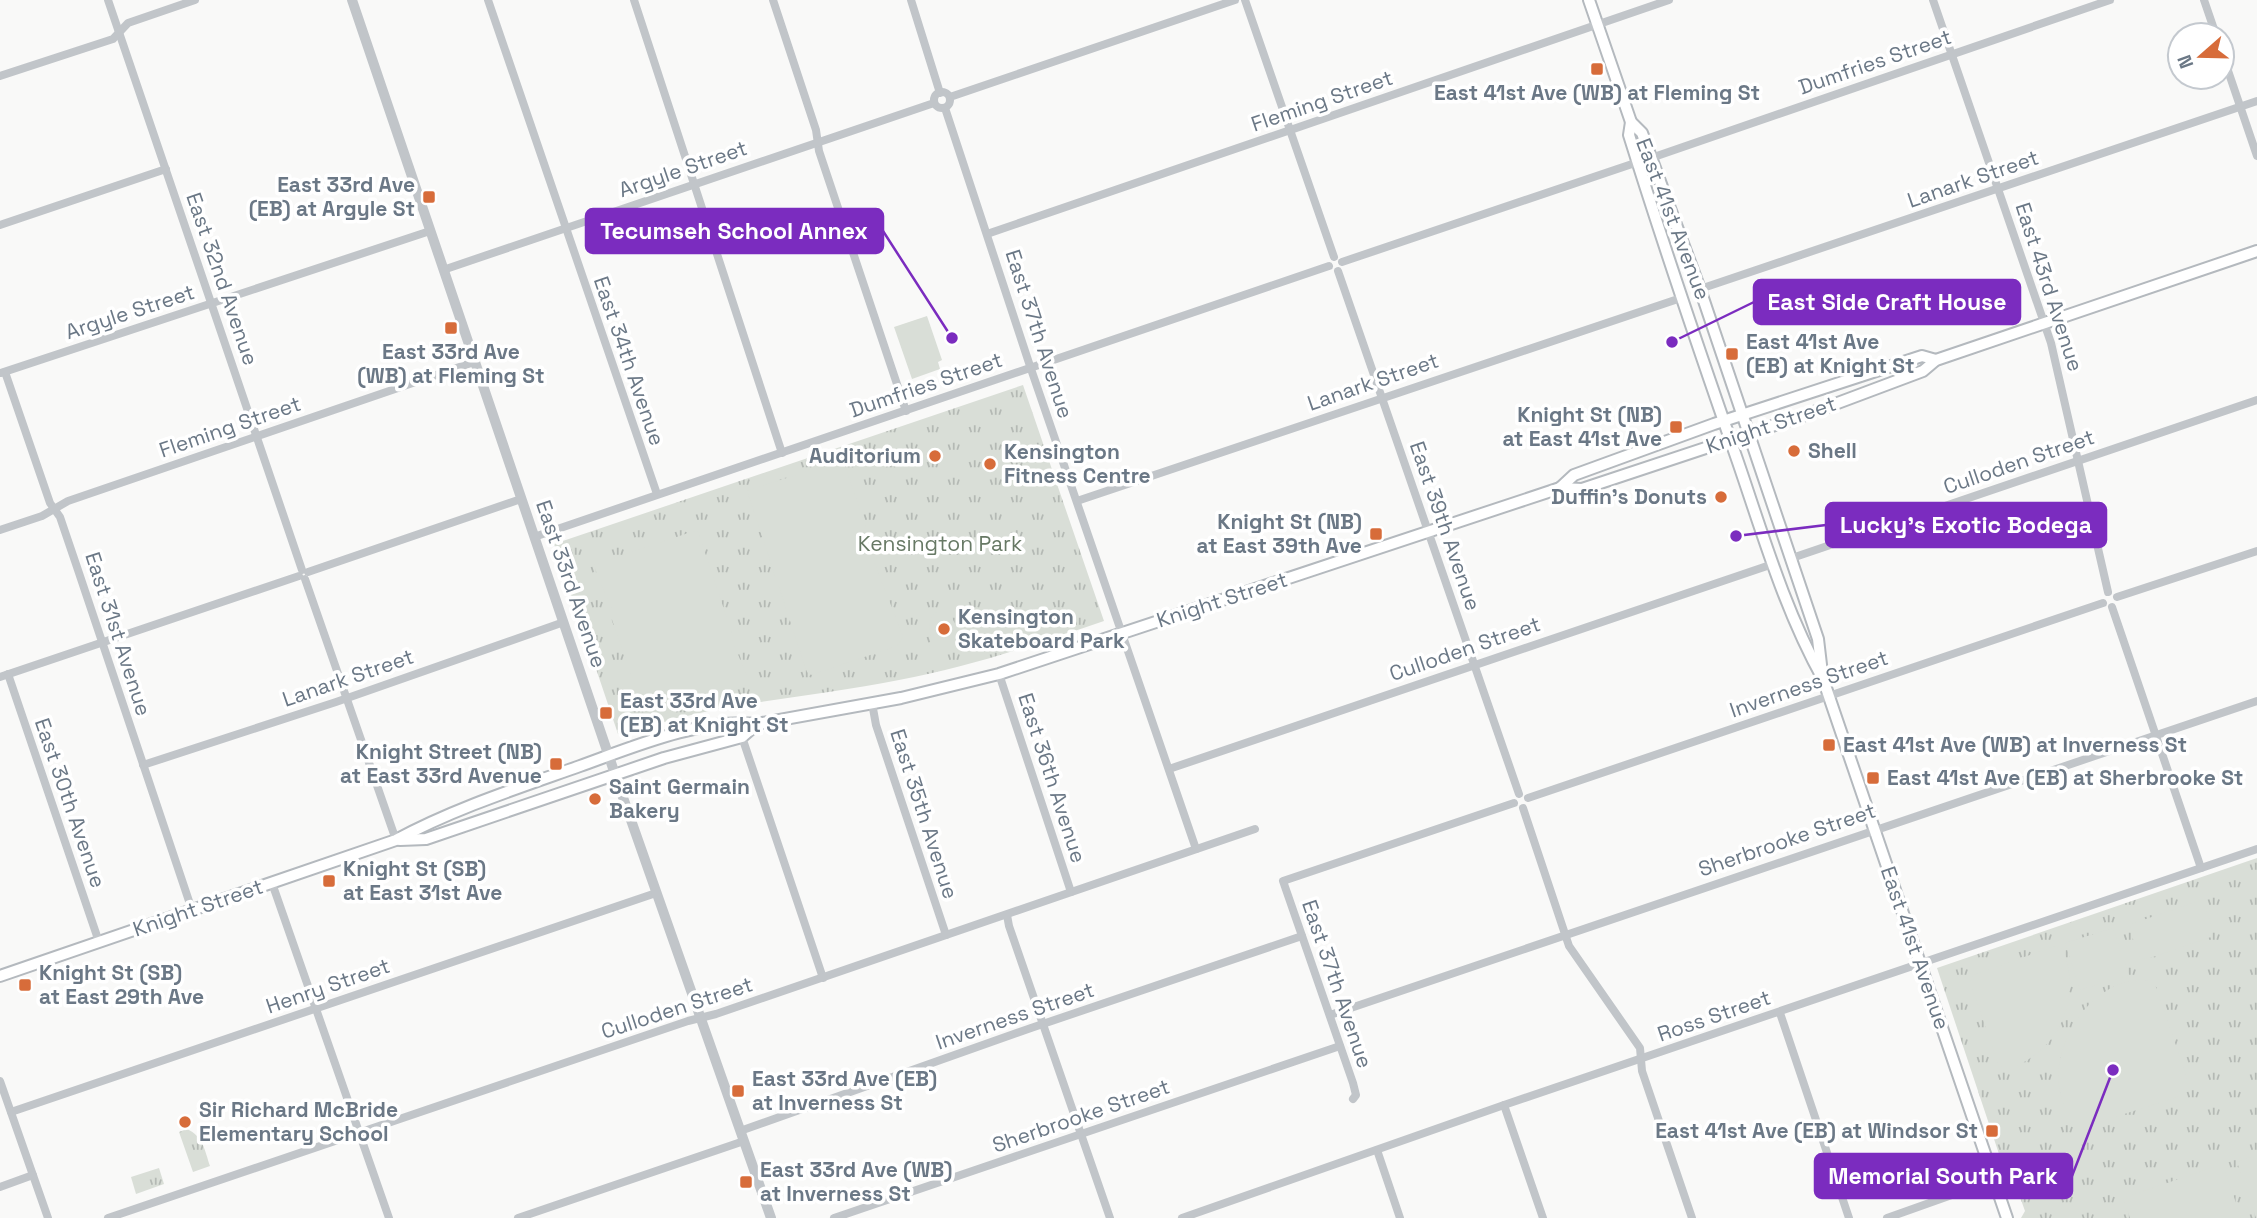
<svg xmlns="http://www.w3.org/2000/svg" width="2257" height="1218" font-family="'Space Grotesk',sans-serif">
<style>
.park{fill:url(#park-tufts)}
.pitch{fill:#d9ded7}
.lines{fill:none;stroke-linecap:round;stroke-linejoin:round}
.secondary-casing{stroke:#b4b9be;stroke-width:14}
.minor{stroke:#c1c5c9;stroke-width:8}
.tertiary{stroke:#c1c5c9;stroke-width:10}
.secondary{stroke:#fff;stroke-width:10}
.poi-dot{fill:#d76c3a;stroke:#fff;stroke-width:2.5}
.labels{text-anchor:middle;stroke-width:7;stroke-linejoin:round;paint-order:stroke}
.street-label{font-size:21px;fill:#6b7886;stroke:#fff}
.poi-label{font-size:21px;font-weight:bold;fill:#6b7886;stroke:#fff;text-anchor:start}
.park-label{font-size:21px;fill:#677965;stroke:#fff}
.leader{fill:none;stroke:#7b2cbf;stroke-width:2.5}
.callout-dot{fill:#7b2cbf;stroke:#fff;stroke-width:2.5}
.callout{fill:#7b2cbf;stroke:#7b2cbf;stroke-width:2.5}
.callout-label{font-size:23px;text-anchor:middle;font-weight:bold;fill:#fff}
</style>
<defs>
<pattern id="park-tufts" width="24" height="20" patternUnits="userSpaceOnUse" patternTransform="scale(1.75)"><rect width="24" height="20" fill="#d9ded7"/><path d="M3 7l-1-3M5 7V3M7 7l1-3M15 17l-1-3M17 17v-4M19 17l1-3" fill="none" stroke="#b4b9b4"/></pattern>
</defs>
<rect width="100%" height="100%" fill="#f9f9f8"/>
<g class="park">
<path d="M1023,385L1104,621C1036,644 969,667 899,680C839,692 779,698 719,709C686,715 653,725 621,735L618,734L554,544Z"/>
<path d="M2257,858V1218H2021L2025,1211L2016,1186L2008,1181L1937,968Z"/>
<path d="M187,1129C203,1136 205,1151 210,1166L193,1172L179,1132Z"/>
<path d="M159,1168L164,1184L136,1194L131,1177Z"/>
</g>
<g class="pitch">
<path d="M927,316L942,360L938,362L940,369L912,379L894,327Z"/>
<path d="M839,461L844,463L877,559L874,561C883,587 894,611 903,637L897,646L811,675L807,672L747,491Z"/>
<path d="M694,531L698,532L733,636L731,637C737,653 744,668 750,684L649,719L646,717L610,614L613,612C607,596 599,582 594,565Z"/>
<path d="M939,605H947V612L951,616L962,637C960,654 947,653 933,653L929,649C934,636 923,620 938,611Z"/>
<path d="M2199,901C2207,908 2214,926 2211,937L2147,959L2140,958L2130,931L2131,924Z"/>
<path d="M2113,928L2129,975L2080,990L2065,943Z"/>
<path d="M2055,946L2064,951C2078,992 2066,1035 2029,1059C2019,1065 2010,1071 1999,1066L1970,982L1973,975Z"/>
<path d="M2139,980L2150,981L2156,987L2187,1078L2177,1097L2081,1128C2072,1118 2064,1109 2061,1096C2048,1048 2088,983 2139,980Z"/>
<path d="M2257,1155V1218H2256L2237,1162Z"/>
<path d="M2217,1166L2225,1170L2241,1218H2130L2123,1198Z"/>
</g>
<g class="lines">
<defs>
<g id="secondary">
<path d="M1589,0L1631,122L1642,133L1700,289L1818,639L1822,673"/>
<path d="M1631,122L1629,135C1663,244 1700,353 1738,462C1763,535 1785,611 1823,679L2007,1218"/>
<path d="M1560,488L1574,475L1714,424L1922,356L1936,360"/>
<path d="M400,840L426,839L664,758L742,737L757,724"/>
<path d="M0,976L396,840C453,809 518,788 580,766C633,747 701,718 757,724L901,698L999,674L1560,488L1582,489L1811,413L1923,371L1936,360L2257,251"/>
</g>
</defs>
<use href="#secondary" class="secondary-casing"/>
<g class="minor">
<path d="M108,0L302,570"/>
<path d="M488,0L657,494"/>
<path d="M634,0L782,453"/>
<path d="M773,0L816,130L819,151L906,411"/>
<path d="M911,0L940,93"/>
<path d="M1245,0L1334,257"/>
<path d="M1933,0L2051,343L2108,592"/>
<path d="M2204,0L2216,35"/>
<path d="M2222,53L2257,156"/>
<path d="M0,76L113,39L128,23L195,0"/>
<circle cx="942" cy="100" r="8"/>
<path d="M950,97L1235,0"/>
<path d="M945,108L1031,369L1196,849"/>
<path d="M1651,158L2110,0"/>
<path d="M0,225L166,169"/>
<path d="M987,234L1669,0"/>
<path d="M1342,262L1638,162"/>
<path d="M443,270L934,103"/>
<path d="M1338,271L1519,794"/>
<path d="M1700,289L2257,101"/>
<path d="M5,372L50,503L60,517L79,573L192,910"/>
<path d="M1,373L430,231"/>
<path d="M1077,501L1681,298"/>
<path d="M0,530L42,516L68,501L474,362"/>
<path d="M534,537L1329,266"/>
<path d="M1792,558L2257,400"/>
<path d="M308,572L521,499"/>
<path d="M305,579L396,840"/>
<path d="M2117,597L2257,551"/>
<path d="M2112,607L2201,868"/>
<path d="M8,674L99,942"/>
<path d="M999,674L1071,892"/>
<path d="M0,677L299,576"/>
<path d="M872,703L876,725L946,935"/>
<path d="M742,737L823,978"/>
<path d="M143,765L336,702L564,622"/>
<path d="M1169,769L1773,564"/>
<path d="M1528,798L2103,603"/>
<path d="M1523,808L1569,946L1640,1048L1642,1071L1692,1218"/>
<path d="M272,883L389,1218"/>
<path d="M1007,915L1009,926L1110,1218"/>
<path d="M1780,1013L1849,1218"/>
<path d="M1330,1015L2257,701"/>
<path d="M0,1081L48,1218"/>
<path d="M1353,1099L1356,1095L1353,1083L1283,881L1514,803"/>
<path d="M1504,1105L1543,1218"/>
<path d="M11,1112L656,893"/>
<path d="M740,1131L1031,1028L1302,936"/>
<path d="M1377,1150L1400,1218"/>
<path d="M0,1187L33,1175"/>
<path d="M108,1218L688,1021L716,1014L1255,829"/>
<path d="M518,1218L744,1141"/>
<path d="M834,1218L1340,1046"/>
<path d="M1182,1218L1504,1105L2257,849"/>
<path d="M1887,1218L1994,1180"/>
</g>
<path class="tertiary" d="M352,0L619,786L771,1218"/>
<use href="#secondary" class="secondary"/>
</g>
<g class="poi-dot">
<rect x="1590" y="62" width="14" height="14" rx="3.5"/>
<rect x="422" y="190" width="14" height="14" rx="3.5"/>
<rect x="444" y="321" width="14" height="14" rx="3.5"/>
<rect x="1725" y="347" width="14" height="14" rx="3.5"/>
<rect x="1669" y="420" width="14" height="14" rx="3.5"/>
<circle cx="1794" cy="451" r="7"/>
<circle cx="935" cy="456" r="7"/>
<circle cx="990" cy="464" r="7"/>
<circle cx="1721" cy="497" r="7"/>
<rect x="1369" y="527" width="14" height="14" rx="3.5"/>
<circle cx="944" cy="629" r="7"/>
<rect x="599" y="706" width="14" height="14" rx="3.5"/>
<rect x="1822" y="738" width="14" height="14" rx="3.5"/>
<rect x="549" y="757" width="14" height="14" rx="3.5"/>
<rect x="1866" y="771" width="14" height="14" rx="3.5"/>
<circle cx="595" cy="799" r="7"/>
<rect x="322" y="874" width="14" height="14" rx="3.5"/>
<rect x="18" y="978" width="14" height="14" rx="3.5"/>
<rect x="731" y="1084" width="14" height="14" rx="3.5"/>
<circle cx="185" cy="1122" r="7"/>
<rect x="1985" y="1124" width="14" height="14" rx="3.5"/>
<rect x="739" y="1175" width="14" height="14" rx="3.5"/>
</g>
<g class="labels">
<g class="street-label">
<text transform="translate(1875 62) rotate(-19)" y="7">Dumfries Street</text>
<text transform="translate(1322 101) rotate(-19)" y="7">Fleming Street</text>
<text transform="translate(683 169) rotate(-19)" y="7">Argyle Street</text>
<text transform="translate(1973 179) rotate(-19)" y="7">Lanark Street</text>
<text transform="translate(1673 219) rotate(69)" y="7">East 41st Avenue</text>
<text transform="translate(222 279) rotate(71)" y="7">East 32nd Avenue</text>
<text transform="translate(2049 287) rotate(72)" y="7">East 43rd Avenue</text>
<text transform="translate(130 312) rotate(-18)" y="7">Argyle Street</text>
<text transform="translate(1039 334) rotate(72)" y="7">East 37th Avenue</text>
<text transform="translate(629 361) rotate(71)" y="7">East 34th Avenue</text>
<text transform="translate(1373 382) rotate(-19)" y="7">Lanark Street</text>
<text transform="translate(926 385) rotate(-19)" y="7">Dumfries Street</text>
<text transform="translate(1771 425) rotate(-19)" y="7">Knight Street</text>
<text transform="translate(230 427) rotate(-19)" y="7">Fleming Street</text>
<text transform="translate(2019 462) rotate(-19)" y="7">Culloden Street</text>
<text transform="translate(1445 526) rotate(71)" y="7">East 39th Avenue</text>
<text transform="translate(571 584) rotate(71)" y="7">East 33rd Avenue</text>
<text transform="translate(1222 600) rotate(-18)" y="7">Knight Street</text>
<text transform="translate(118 634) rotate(72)" y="7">East 31st Avenue</text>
<text transform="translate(1465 649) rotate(-19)" y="7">Culloden Street</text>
<text transform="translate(348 678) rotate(-19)" y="7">Lanark Street</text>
<text transform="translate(1809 684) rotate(-19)" y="7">Inverness Street</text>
<text transform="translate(1052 778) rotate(72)" y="7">East 36th Avenue</text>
<text transform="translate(70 803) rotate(71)" y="7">East 30th Avenue</text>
<text transform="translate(924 814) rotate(72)" y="7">East 35th Avenue</text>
<text transform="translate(1787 840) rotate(-19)" y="7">Sherbrooke Street</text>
<text transform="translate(198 908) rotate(-19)" y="7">Knight Street</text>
<text transform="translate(1915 948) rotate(71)" y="7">East 41st Avenue</text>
<text transform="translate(1337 984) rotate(71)" y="7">East 37th Avenue</text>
<text transform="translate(328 986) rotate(-19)" y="7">Henry Street</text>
<text transform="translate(677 1008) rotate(-18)" y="7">Culloden Street</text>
<text transform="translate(1015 1016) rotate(-19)" y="7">Inverness Street</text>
<text transform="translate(1714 1016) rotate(-19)" y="7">Ross Street</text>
<text transform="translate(1081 1116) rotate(-19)" y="7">Sherbrooke Street</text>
</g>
<g class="poi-label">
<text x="1597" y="100" text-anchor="middle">East 41st Ave (WB) at Fleming St</text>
<text x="415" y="192" text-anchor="end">East 33rd Ave<tspan x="415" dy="24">(EB) at Argyle St</tspan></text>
<text x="1746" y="349">East 41st Ave<tspan x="1746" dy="24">(EB) at Knight St</tspan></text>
<text x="451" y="359" text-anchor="middle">East 33rd Ave<tspan x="451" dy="24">(WB) at Fleming St</tspan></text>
<text x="1662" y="422" text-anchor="end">Knight St (NB)<tspan x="1662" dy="24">at East 41st Ave</tspan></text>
<text x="1808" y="458">Shell</text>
<text x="1004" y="459">Kensington<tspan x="1004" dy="24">Fitness Centre</tspan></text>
<text x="921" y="463" text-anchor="end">Auditorium</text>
<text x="1707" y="504" text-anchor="end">Duffin's Donuts</text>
<text x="1362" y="529" text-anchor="end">Knight St (NB)<tspan x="1362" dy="24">at East 39th Ave</tspan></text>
<text x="958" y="624">Kensington<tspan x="958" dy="24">Skateboard Park</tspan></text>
<text x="620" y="708">East 33rd Ave<tspan x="620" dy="24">(EB) at Knight St</tspan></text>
<text x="1843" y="752">East 41st Ave (WB) at Inverness St</text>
<text x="542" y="759" text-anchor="end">Knight Street (NB)<tspan x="542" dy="24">at East 33rd Avenue</tspan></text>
<text x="1887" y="785">East 41st Ave (EB) at Sherbrooke St</text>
<text x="609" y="794">Saint Germain<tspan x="609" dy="24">Bakery</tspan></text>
<text x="343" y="876">Knight St (SB)<tspan x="343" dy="24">at East 31st Ave</tspan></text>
<text x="39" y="980">Knight St (SB)<tspan x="39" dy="24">at East 29th Ave</tspan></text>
<text x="752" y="1086">East 33rd Ave (EB)<tspan x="752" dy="24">at Inverness St</tspan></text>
<text x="199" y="1117">Sir Richard McBride<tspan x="199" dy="24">Elementary School</tspan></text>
<text x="1978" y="1138" text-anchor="end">East 41st Ave (EB) at Windsor St</text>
<text x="760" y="1177">East 33rd Ave (WB)<tspan x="760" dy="24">at Inverness St</tspan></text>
</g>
<g class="park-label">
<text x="940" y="551">Kensington Park</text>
</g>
</g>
<path class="leader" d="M952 338L883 231M1672 342L1754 302M1736 536L1826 525M2113 1070L2072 1176"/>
<g class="callout-dot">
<circle cx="952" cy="338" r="7"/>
<circle cx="1672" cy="342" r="7"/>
<circle cx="1736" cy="536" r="7"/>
<circle cx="2113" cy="1070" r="7"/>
</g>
<g class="callout">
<rect x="586" y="209" width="297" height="44" rx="7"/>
<rect x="1754" y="280" width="266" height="44" rx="7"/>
<rect x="1826" y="503" width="280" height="44" rx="7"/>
<rect x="1815" y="1154" width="257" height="44" rx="7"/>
</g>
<g class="callout-label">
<text x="734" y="239">Tecumseh School Annex</text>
<text x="1887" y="310">East Side Craft House</text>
<text x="1966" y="533">Lucky's Exotic Bodega</text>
<text x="1943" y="1184">Memorial South Park</text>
</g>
<g transform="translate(2201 56) rotate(250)"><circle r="33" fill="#ffffff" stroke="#c4c9cf" stroke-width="2"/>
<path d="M0-5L12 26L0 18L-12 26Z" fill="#d76c3a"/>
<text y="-10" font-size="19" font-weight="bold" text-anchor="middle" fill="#6b7886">N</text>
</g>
</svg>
